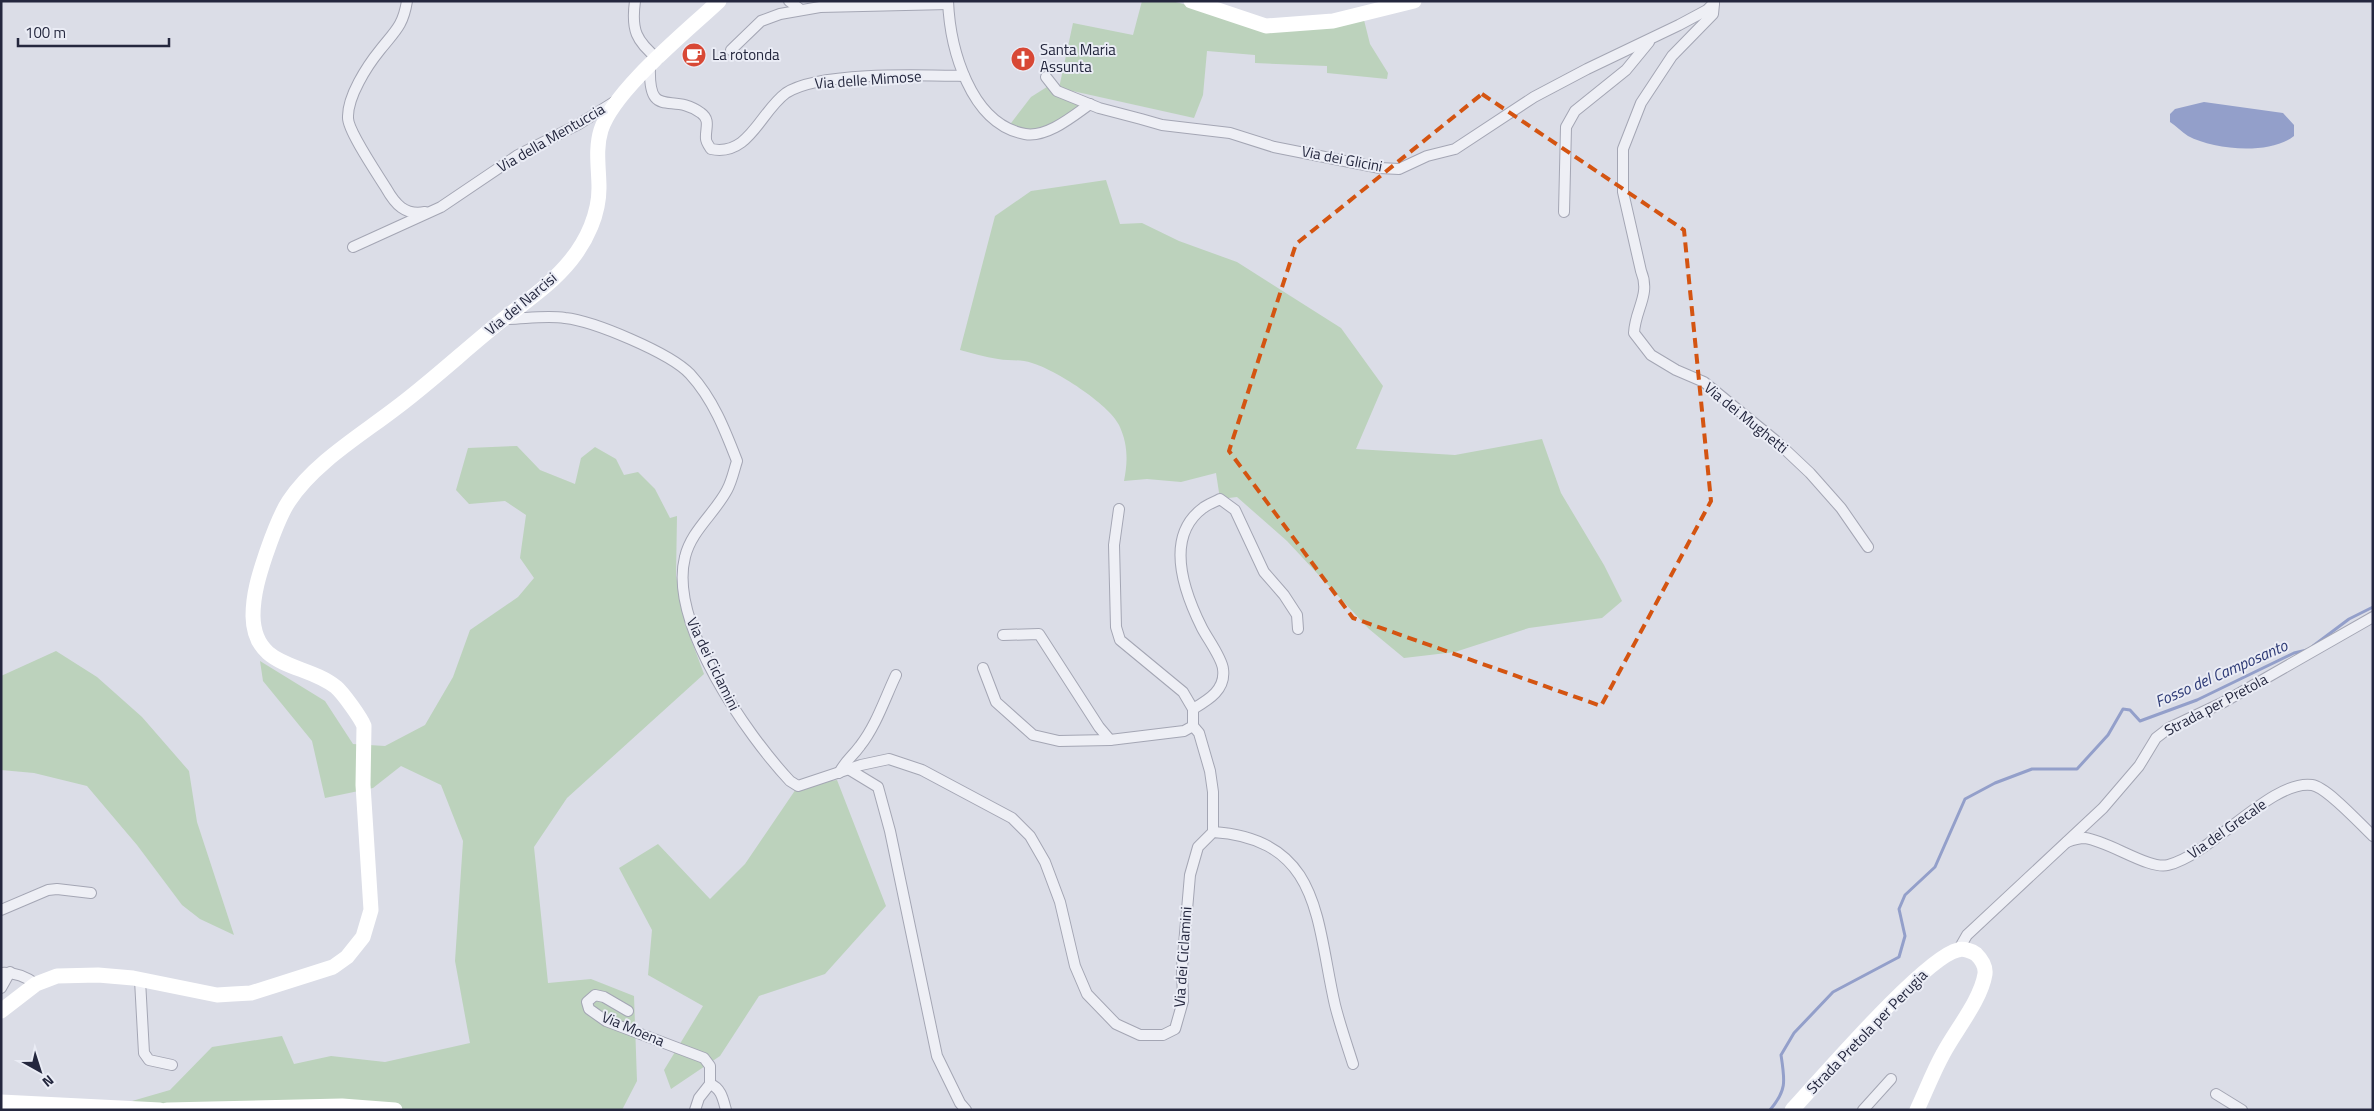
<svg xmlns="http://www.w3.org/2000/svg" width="2374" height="1111" font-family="'Titillium Web',sans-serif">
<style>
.green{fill:#bcd2bc}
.water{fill:#939fca}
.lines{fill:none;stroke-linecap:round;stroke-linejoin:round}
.stream{stroke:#939fca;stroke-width:3}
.street-casing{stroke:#a4a6b4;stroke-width:12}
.street{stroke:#eeeff5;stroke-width:10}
.secondary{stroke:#fff;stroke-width:15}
.marked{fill:none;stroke:#d45411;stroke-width:4;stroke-dasharray:10 6;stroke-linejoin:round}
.labels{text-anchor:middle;stroke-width:4;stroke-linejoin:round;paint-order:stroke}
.poi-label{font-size:15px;fill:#24273e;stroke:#eaecf5;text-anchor:start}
.street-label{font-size:15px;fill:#24273e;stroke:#eaecf5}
.water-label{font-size:16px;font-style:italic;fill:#2c3975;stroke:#eaecf5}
</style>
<rect width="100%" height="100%" fill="#dbdde7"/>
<g class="green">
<path d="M1142,1H1172L1266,26L1363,16L1370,44L1388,73L1387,79L1327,73V66L1255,63V55L1207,51L1203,95L1194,118L1059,88L1073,23L1133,35Z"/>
<path d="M1050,85L1090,104L1071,117L1026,134L1008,127L1031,97Z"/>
<path d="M1106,180L1120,224L1142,223L1179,241L1237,262L1341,328L1383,386L1356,449L1455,455L1542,439L1561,493L1604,565L1622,601L1602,618L1529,628L1455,652L1404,658L1369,629L1287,541L1237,497L1220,499L1216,473L1181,482L1147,479L1124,481C1128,461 1128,444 1119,425C1109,404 1054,369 1032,363C1021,359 1009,361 998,359C985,357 972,353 960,350L995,216L1031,191Z"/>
<path d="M517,446L540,470L575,484L581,458L595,447L616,459L624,475L638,472L655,489L670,518L677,516L676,576L686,626L704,674L567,798L534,847L548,983L591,979L634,996L637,1081L622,1110H101L170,1090L212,1047L282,1036L294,1064L331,1056L385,1062L470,1043L455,961L463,841L441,785L401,766L373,788L325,798L312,741L263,681L260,661L325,701L353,744L385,746L425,725L453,677L470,630L518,597L534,578L520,558L526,515L505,501L469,504L456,490L468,448Z"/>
<path d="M56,651L97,677L142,717L189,771L197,822L234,935L200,919L182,905L137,845L87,786L34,773L1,770V676Z"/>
<path d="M837,780L886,906L825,974L759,996L720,1056L671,1089L664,1070L703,1006L648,975L652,930L619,868L658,844L710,899L745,864L798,786Z"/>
</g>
<path class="water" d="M2204,102L2283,113L2294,125V136C2270,155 2214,150 2188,136C2182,132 2176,126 2170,122V114L2175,109Z"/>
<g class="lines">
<g class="stream">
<path d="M2313,646L2349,619L2373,607"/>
<path d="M1770,1110C1787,1090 1785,1081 1781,1055L1794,1033L1833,992L1899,957L1905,936L1899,909L1905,895L1935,867L1965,799L1995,783L2032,769H2077L2108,735L2123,709L2130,710L2140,721L2197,700L2294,653L2307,650"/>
</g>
<defs>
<g id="street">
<path d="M407,1C403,26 395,31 380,50C367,66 347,97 348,118C348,131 378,175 386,188C395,204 405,216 425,212"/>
<path d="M635,1C631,30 636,41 658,59"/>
<path d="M789,1L800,9"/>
<path d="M948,1C950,48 970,124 1025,134C1047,138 1073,116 1090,104"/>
<path d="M1714,4L1713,14L1672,56L1641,103L1623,149V192L1641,271C1651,295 1635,309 1634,333L1651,355L1676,370L1704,382L1776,441L1810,473L1841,508L1868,547"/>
<path d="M731,50L761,21L780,14L820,7L948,4"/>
<path d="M650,66C648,122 672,91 701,113C711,120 705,129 706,139C706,142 709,146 711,149C749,157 760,112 786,93C818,71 924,75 964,76"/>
<path d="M1046,77L1057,91L1099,108L1141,119L1162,125L1230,133L1274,147L1380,168L1399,169L1427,156L1455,149L1534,97L1587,69L1679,25L1707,10L1714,3"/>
<path d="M1564,212L1566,127L1575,111L1626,70L1649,42"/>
<path d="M353,247L441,207L518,155L579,124L614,102"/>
<path d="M504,319C523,319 546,315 565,318C594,321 670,353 690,374C713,399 725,430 737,461C734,470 732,481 727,490C715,513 691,531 685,557C668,623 747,735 790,781L798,786L861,765L889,759L922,770L1012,818L1030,836L1045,862L1060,902L1075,966L1087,994L1116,1024L1140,1035H1163L1175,1029L1183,1001L1182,968L1190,875L1198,847L1213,832C1322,839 1316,923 1335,1005C1340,1025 1347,1045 1353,1064"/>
<path d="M1119,509L1114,545L1116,627L1120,640L1183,692L1193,709V726L1199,733L1210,771L1213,792V832"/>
<path d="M1003,635L1039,634L1099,727L1110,740L1184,731L1193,726"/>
<path d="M983,668L996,702L1033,735L1059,741L1110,740"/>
<path d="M1193,709C1208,700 1226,690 1223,669C1222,658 1207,638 1202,628C1184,592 1164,537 1203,508C1208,504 1215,502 1220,499L1235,510L1264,572L1284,595L1297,615L1298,629"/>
<path d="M850,770L878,787L890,831L937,1056L960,1103L966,1110"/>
<path d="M839,773C846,760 852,757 860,746C876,726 885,698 896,675"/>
<path d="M2067,842C2072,840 2080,838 2085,838C2109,841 2149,870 2168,865C2211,855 2272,779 2312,785C2327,787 2361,825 2373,836"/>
<path d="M1,910L48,890L57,889L91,893"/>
<path d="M1959,949L1967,935L2103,808L2139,766L2156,738L2169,728L2224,702L2373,617"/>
<path d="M1,973C14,972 26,977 36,984"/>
<path d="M140,980L144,1053L149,1060L172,1065"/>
<path d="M1,988L10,972"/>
<path d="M628,1011L604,997L595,995L587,1002L589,1009L606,1021L704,1058L710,1066V1084"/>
<path d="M2216,1094L2242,1110"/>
<path d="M695,1110L699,1098L710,1084C721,1088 723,1099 726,1110"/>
<path d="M1863,1110L1891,1079"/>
</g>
</defs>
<use href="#street" class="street-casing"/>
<use href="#street" class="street"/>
<g class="secondary">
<path d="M1191,1L1266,26L1333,21L1414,1"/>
<path d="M1,1011L36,984L57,976L98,975L133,978L217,995L233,994L251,993L333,967L347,957L363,937L371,910L363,785L364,726C361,718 343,693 336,687C305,662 254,670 253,616C253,594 259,575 266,554C272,537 279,516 289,501C314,463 361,435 396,408C432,381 466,349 501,321C526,301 551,285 571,260C587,240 599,214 599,188C599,169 595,149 601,130C614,90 686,32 719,1"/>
<path d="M1,1102L160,1110"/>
<path d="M167,1110L342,1106L395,1110"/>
<path d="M1792,1110C1820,1080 1925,957 1958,950C1963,948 1972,951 1976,954C1981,959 1986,966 1985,974C1981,1000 1955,1031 1943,1054C1933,1072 1926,1091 1917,1110"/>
</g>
</g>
<path class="marked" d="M1482,94L1684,230L1711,501L1601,706L1353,618L1229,451L1296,244Z"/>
<defs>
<symbol id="cafe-disc" viewBox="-11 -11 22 22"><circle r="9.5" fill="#d84835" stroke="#eaecf5"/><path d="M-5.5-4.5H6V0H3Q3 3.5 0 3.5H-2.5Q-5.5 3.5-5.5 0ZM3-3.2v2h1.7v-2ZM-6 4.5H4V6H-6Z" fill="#fff"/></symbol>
<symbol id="church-disc" viewBox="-11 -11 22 22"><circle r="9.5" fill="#d84835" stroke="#eaecf5"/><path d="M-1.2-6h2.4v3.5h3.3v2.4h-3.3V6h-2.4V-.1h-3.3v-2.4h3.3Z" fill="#fff"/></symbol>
</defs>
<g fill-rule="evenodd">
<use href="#cafe-disc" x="680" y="41" width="28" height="28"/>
<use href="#church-disc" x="1009" y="45" width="28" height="28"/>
</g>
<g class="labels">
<g class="poi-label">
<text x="1040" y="55">Santa Maria<tspan x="1040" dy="17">Assunta</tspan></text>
<text x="712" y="60">La rotonda</text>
</g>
<g class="street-label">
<text transform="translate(868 80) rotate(-4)" y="5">Via delle Mimose</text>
<text transform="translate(551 138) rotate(-30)" y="5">Via della Mentuccia</text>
<text transform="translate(1342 159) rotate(11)" y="5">Via dei Glicini</text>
<text transform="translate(521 304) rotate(-40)" y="5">Via dei Narcisi</text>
<text transform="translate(1746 418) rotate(39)" y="5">Via dei Mughetti</text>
<text transform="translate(713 664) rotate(64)" y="5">Via dei Ciclamini</text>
<text transform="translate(2216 705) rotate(-28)" y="5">Strada per Pretola</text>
<text transform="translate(2227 829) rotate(-35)" y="5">Via del Grecale</text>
<text transform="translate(1183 957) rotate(-86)" y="5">Via dei Ciclamini</text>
<text transform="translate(633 1029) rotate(23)" y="5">Via Moena</text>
<text transform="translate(1867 1032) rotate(-46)" y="5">Strada Pretola per Perugia</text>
</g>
<g class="water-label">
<text transform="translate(2221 673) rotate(-24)" y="6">Fosso del Camposanto</text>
</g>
</g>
<rect width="2374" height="1111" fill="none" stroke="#24273e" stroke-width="5"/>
<g transform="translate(40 1071) rotate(141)" stroke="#eaecf5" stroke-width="4" paint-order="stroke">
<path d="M0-4L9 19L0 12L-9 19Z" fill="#24273e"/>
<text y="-8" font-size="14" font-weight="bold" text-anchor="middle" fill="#24273e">N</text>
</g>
<path d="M18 38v8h151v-8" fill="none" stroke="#24273e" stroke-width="2.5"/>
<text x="25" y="38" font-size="15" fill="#24273e" stroke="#eaecf5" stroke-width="4" paint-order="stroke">100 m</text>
</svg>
